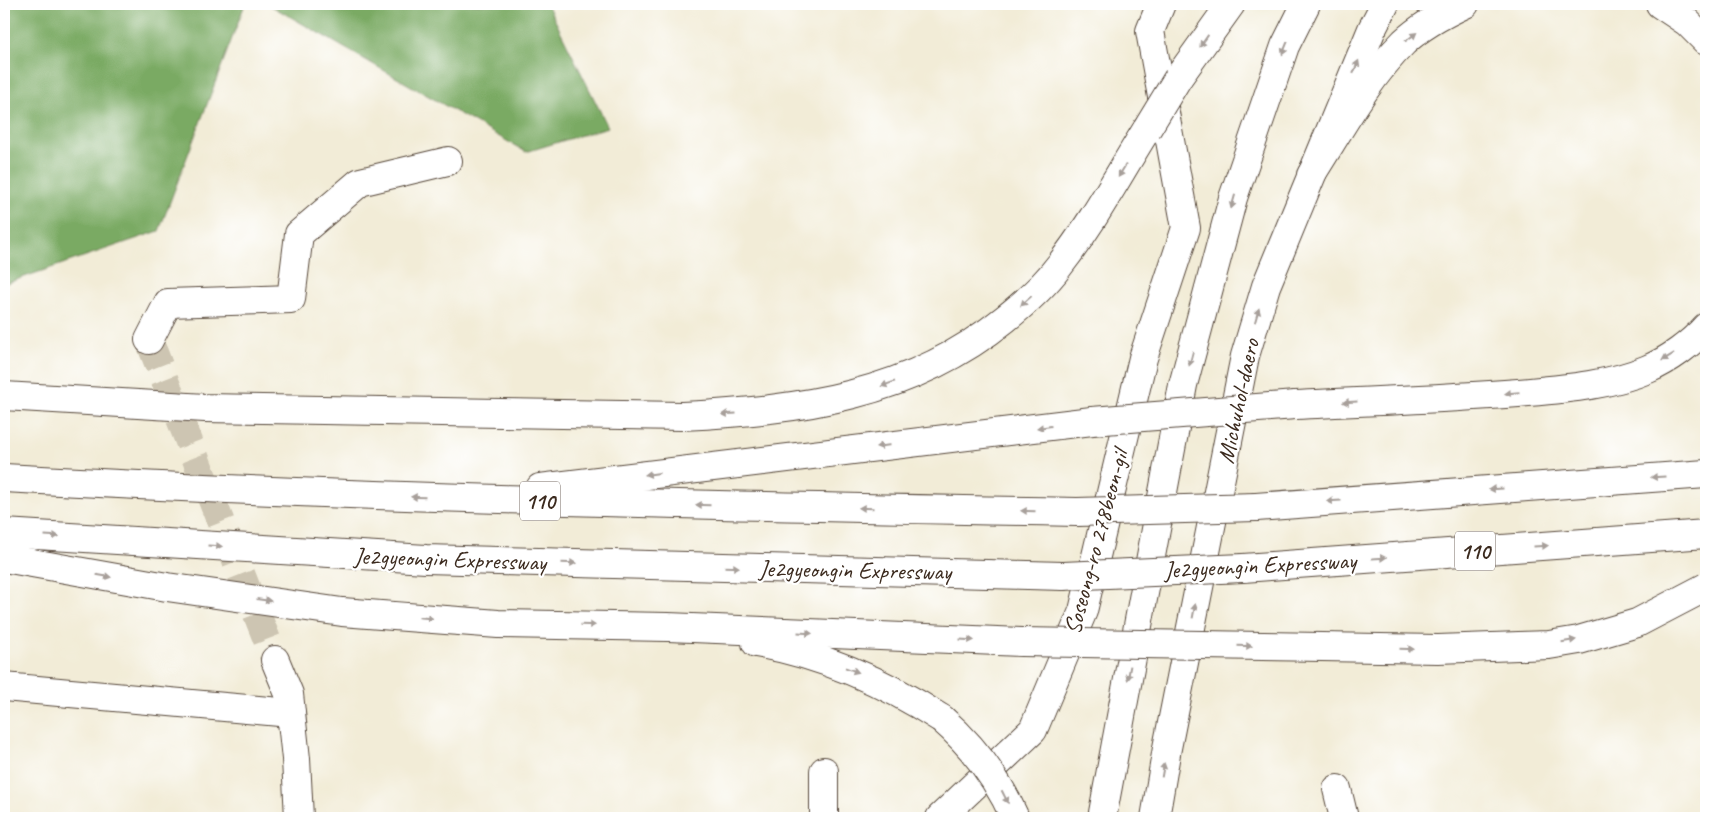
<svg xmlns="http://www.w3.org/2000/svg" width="1710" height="822" font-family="Caveat,sans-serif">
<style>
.forest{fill:#7aaa63;stroke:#5a6a40}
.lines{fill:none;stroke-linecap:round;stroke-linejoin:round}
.minor-tunnel{stroke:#cdc5b2;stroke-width:28;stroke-dasharray:28 14;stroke-linecap:butt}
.minor-casing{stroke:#56473a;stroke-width:30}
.major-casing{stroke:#56473a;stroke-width:30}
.highway-casing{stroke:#56473a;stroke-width:30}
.minor{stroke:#fff;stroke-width:28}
.major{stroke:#fff;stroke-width:28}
.highway{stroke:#fff;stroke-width:28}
.highway-bridge-casing{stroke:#56473a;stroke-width:30;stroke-linecap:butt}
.highway-bridge{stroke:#fff;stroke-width:28}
.oneway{fill:#a79f9a}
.labels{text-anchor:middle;stroke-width:4.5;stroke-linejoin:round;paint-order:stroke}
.shield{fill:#fff;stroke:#766a62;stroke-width:1}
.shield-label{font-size:22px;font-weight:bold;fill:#3b2a1e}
.street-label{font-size:24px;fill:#3b2a1e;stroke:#fff}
</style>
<rect width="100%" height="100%" fill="#fff"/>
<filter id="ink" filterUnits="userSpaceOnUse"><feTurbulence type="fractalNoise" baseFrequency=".02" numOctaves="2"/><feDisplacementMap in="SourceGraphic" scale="10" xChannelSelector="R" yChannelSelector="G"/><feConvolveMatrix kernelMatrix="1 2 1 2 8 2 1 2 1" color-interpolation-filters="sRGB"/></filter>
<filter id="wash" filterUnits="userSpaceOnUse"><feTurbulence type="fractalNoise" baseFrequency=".0096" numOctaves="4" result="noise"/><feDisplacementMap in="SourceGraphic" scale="20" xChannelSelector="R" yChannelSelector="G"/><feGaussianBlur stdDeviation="1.12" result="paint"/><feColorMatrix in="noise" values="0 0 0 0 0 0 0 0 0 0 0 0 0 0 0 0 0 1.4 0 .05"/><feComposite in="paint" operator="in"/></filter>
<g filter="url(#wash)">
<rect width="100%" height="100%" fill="#f2ecd7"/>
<g class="forest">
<path d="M4,4H245L159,231L4,284Z"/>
<path d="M268,4H547L608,127L526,152Z"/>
</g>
</g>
<g filter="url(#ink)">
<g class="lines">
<path class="minor-tunnel" d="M149,340L275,660"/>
<defs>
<g id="minor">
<path d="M149,340L168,303L291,299L299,234L360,182L448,161"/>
<path d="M275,660L289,694L296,759L299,818"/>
<path d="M4,687L291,713"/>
<path d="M824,771V818"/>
<path d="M1337,789L1344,818"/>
<path d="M940,818L1033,730L1083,611L1143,358L1186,228L1150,31L1161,4"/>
</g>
<g id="major">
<path d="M1102,818L1183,385L1233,198L1285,46L1306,4"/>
<path d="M1155,818L1167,748L1245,356L1266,286L1372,29L1385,4"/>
</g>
<g id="highway">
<path d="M1660,4L1687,22L1706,41"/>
<path d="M1178,78L1231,4"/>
<path d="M1311,175C1340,130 1366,80 1404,42C1421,26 1443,14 1465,4"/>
<path d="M4,396L205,408L682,416C801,410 910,396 1005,319C1025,303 1044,286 1059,266C1093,223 1118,175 1147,129"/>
<path d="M1295,405C1370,401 1444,399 1518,393C1562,389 1608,386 1648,369C1669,360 1691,344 1706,327"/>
<path d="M4,478C361,498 719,506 1077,512"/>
<path d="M540,488L1092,421"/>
<path d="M1256,507L1706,474"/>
<path d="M4,533L426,559L1063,576"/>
<path d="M4,558L167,587L342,612L498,624L668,627L1021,642"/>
<path d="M1243,568L1706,534"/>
<path d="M756,643C824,655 885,682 942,719"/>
</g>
</defs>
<use href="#minor" class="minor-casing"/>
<use href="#major" class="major-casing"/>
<use href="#highway" class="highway-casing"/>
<use href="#minor" class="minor"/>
<use href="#major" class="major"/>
<use href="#highway" class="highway"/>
<defs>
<g id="highway-bridge">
<path d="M1147,129L1178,78"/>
<path d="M1092,421L1295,405"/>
<path d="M1077,512L1256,507"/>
<path d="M1063,576L1243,568"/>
<path d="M1021,642L1438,649L1549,645L1579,640L1637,623L1706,587"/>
<path d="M942,719C974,747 998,779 1015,818"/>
</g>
</defs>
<use href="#highway-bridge" class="highway-bridge-casing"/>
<use href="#highway-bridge" class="highway-bridge"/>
</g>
<defs><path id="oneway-solid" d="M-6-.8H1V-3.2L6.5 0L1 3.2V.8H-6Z" transform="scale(1.25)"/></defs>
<g class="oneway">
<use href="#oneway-solid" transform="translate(1411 37) rotate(-37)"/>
<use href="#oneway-solid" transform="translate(1204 41) rotate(125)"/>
<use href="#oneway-solid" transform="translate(1285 48) rotate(112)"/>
<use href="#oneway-solid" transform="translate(1356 67) rotate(-68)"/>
<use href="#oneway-solid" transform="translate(1122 171) rotate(121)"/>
<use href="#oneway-solid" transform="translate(1233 202) rotate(106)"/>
<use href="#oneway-solid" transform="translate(1026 301) rotate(138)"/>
<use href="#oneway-solid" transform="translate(1257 315) rotate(-74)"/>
<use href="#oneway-solid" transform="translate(1668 357) rotate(149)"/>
<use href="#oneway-solid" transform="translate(1191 359) rotate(105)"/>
<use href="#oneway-solid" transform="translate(888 384) rotate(160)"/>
<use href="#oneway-solid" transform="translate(1512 393) rotate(175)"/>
<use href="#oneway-solid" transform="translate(1350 402) rotate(177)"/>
<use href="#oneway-solid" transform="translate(729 414) rotate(177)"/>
<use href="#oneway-solid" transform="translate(1044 427) rotate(173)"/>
<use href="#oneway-solid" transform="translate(883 446) rotate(173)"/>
<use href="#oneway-solid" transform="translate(652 474) rotate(173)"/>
<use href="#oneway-solid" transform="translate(1658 477) rotate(176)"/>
<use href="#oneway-solid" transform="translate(1496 489) rotate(176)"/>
<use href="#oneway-solid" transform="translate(418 497) rotate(-178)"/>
<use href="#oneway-solid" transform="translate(1334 501) rotate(176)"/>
<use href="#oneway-solid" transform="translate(703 505) rotate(-179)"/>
<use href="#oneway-solid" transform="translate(866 508) rotate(-179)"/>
<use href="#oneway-solid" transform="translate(1028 511) rotate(-179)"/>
<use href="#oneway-solid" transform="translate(52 536) rotate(4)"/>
<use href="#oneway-solid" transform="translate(215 546) rotate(4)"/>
<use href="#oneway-solid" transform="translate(1541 546) rotate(-4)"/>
<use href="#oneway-solid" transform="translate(1379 558) rotate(-4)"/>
<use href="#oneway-solid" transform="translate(569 563) rotate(1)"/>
<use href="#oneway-solid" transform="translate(732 567) rotate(1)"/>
<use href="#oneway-solid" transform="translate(104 576) rotate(10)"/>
<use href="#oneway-solid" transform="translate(264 600) rotate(8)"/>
<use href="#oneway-solid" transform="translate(1194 611) rotate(-79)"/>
<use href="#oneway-solid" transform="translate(426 618) rotate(5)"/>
<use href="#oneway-solid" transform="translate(588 625) rotate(1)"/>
<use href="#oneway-solid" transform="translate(805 633) rotate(3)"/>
<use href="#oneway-solid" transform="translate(967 640) rotate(3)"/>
<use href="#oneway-solid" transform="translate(1569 641) rotate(-9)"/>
<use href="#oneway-solid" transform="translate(1245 646) rotate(1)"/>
<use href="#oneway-solid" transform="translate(1407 649) rotate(1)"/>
<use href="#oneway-solid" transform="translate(852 670) rotate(20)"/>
<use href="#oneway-solid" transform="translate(1129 673) rotate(101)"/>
<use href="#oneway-solid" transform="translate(1163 770) rotate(-80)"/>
<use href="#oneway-solid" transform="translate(1005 797) rotate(63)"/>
</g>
</g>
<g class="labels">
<g class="shield">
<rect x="520" y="481.5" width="40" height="39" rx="4"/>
<rect x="1455" y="531.5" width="40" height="39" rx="4"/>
</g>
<g class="shield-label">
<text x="540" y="509">110</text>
<text x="1475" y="559">110</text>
</g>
<g class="street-label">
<text transform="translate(1238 401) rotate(-78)" y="8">Michuhol-daero</text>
<text transform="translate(1096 542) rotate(-75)" y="8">Soseong-ro 278beon-gil</text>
<text transform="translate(450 559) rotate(2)" y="8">Je2gyeongin Expressway</text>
<text transform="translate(1260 565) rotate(-3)" y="8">Je2gyeongin Expressway</text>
<text transform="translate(855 570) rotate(1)" y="8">Je2gyeongin Expressway</text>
</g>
</g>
<rect width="1710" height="822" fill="none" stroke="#fff" stroke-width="20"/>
</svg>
